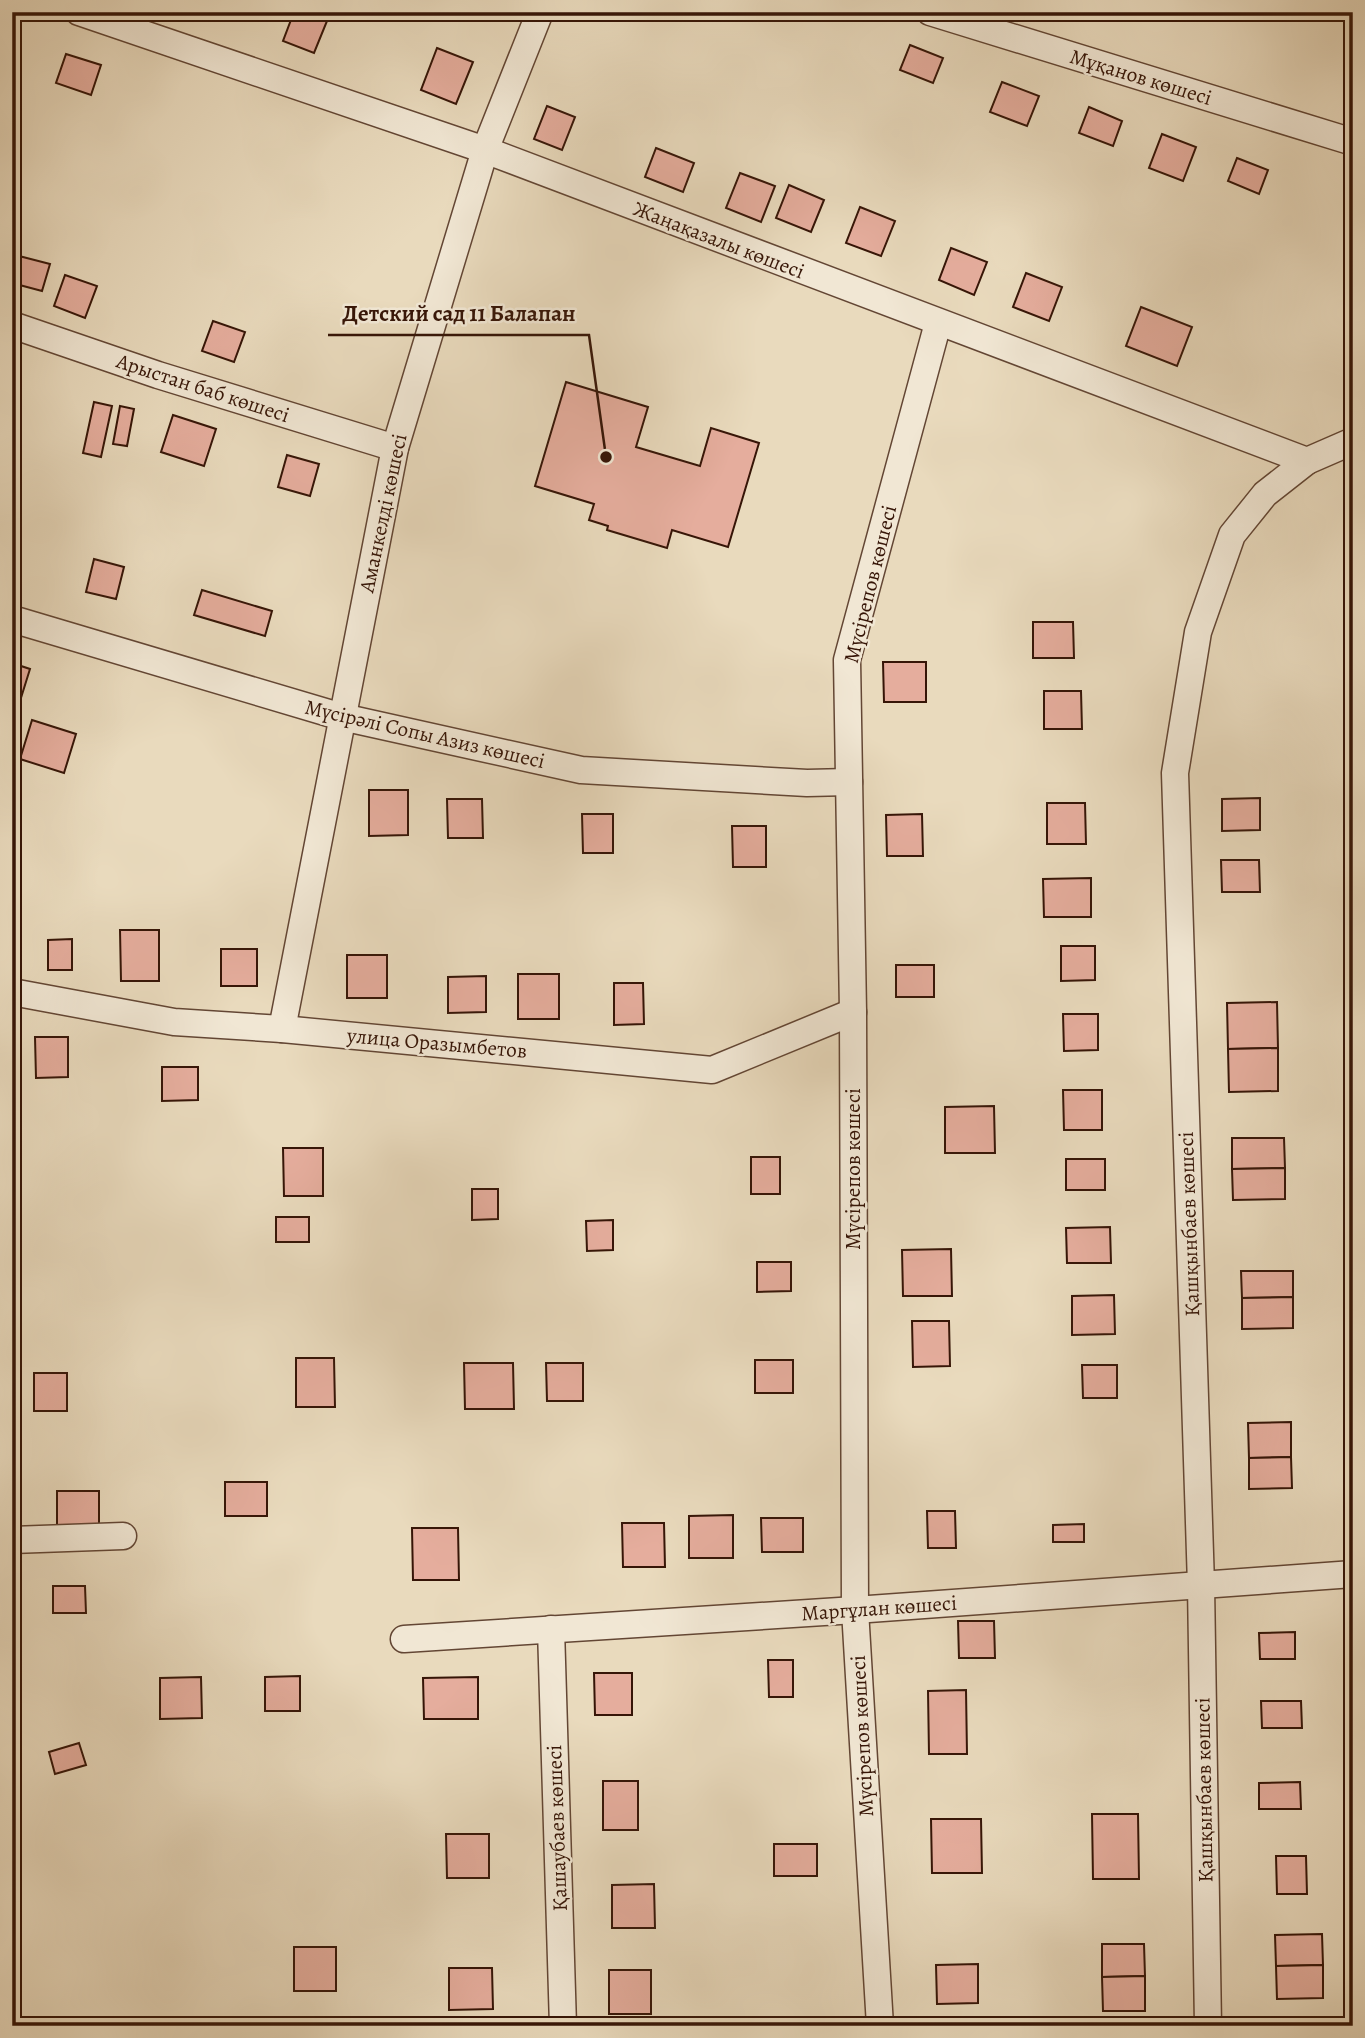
<svg xmlns="http://www.w3.org/2000/svg" width="1365" height="2038" font-family="Alegreya,serif">
<style>
.building{fill:#e5ad9d;stroke:#361507;stroke-width:2}
.lines{fill:none;stroke-linecap:round;stroke-linejoin:round}
.minor-casing{stroke:#634634;stroke-width:29}
.minor{stroke:#f1e7d4;stroke-width:26}
.labels{text-anchor:middle;stroke-width:5;stroke-linejoin:round;paint-order:stroke}
.street-label{font-size:21px;fill:#361507;stroke:#f1e7d4}
.leader{fill:none;stroke:#361507;stroke-width:2.5}
.callout-dot{fill:#361507;stroke:#f1e7d4;stroke-width:2.5}
.callout-label{font-size:23px;text-anchor:middle;font-weight:bold;fill:#361507;stroke:#f1e7d4;stroke-width:5;stroke-linejoin:round;paint-order:stroke}
</style>
<rect width="100%" height="100%" fill="#e9dabd"/>
<filter id="stains"><feTurbulence type="fractalNoise" baseFrequency=".00286" numOctaves="4"/><feColorMatrix values="0 0 0 0 .2 0 0 0 0 .09 0 0 0 0 .02 0 0 0 .5 -.17"/></filter>
<radialGradient id="worn" r=".72"><stop offset=".6" stop-color="#630" stop-opacity="0"/><stop offset="1" stop-color="#630" stop-opacity=".3"/></radialGradient>
<g class="building">
<path d="M294,12H305L327,21L314,53L283,41Z"/>
<path d="M910,45L943,58L933,83L900,70Z"/>
<path d="M437,48L473,62L456,104L421,90Z"/>
<path d="M66,54L101,65L91,95L56,83Z"/>
<path d="M1002,82L1039,96L1027,126L990,112Z"/>
<path d="M547,106L575,117L562,150L534,139Z"/>
<path d="M1089,107L1122,121L1113,146L1079,133Z"/>
<path d="M1162,134L1196,147L1183,181L1149,168Z"/>
<path d="M656,148L694,163L683,192L645,177Z"/>
<path d="M1237,158L1268,170L1259,194L1228,181Z"/>
<path d="M740,173L775,186L761,222L726,208Z"/>
<path d="M789,185L824,200L811,232L776,218Z"/>
<path d="M860,207L895,221L881,256L846,243Z"/>
<path d="M951,248L987,262L974,295L939,280Z"/>
<path d="M19,256L50,264L42,291L12,283Z"/>
<path d="M1026,273L1062,287L1049,321L1013,307Z"/>
<path d="M65,275L97,286L85,318L54,306Z"/>
<path d="M1141,307L1192,327L1177,366L1126,346Z"/>
<path d="M213,321L245,332L234,362L202,351Z"/>
<path d="M566,382L648,407L636,447L700,466L711,428L759,443L728,547L672,530L667,548L607,530L608,526L589,520L594,504L535,486Z"/>
<path d="M94,402L112,406L101,457L83,453Z"/>
<path d="M120,406L134,409L127,446L113,444Z"/>
<path d="M173,415L216,429L204,466L161,452Z"/>
<path d="M287,455L319,464L310,496L278,487Z"/>
<path d="M94,559L124,567L116,599L86,592Z"/>
<path d="M202,590L272,611L265,636L194,615Z"/>
<path d="M1033,622H1073L1074,658H1033Z"/>
<path d="M883,662H926V702H884Z"/>
<path d="M12,663L30,669L20,701L12,699Z"/>
<path d="M1044,691H1081L1082,729H1044Z"/>
<path d="M32,720L76,734L64,773L20,759Z"/>
<path d="M369,790H408V835L369,836Z"/>
<path d="M1260,798V830L1222,831V799Z"/>
<path d="M447,799H482L483,838H448Z"/>
<path d="M1047,803H1085L1086,844H1047Z"/>
<path d="M582,814H613V853H583Z"/>
<path d="M922,814L923,856H887L886,815Z"/>
<path d="M732,826H766V867H733Z"/>
<path d="M1221,860H1259L1260,892H1222Z"/>
<path d="M1091,878V917H1044L1043,879Z"/>
<path d="M120,930H159V981H121Z"/>
<path d="M72,939V970H48V940Z"/>
<path d="M1061,946H1095V980L1061,981Z"/>
<rect x="221" y="949" width="36" height="37"/>
<rect x="347" y="955" width="40" height="43"/>
<rect x="896" y="965" width="38" height="32"/>
<rect x="518" y="974" width="41" height="45"/>
<path d="M486,976V1012L448,1013V977Z"/>
<path d="M614,983H643L644,1024L614,1025Z"/>
<path d="M1277,1002L1278,1048L1228,1049L1227,1003Z"/>
<path d="M1063,1014H1098V1050L1064,1051Z"/>
<path d="M35,1037H68V1077L36,1078Z"/>
<path d="M1278,1048V1091L1229,1092L1228,1049Z"/>
<path d="M162,1067H198V1100L162,1101Z"/>
<path d="M1063,1090H1102V1130H1064Z"/>
<path d="M994,1106L995,1153H945V1107Z"/>
<path d="M1232,1138H1284L1285,1168L1232,1169Z"/>
<path d="M283,1148H323V1196H284Z"/>
<rect x="751" y="1157" width="29" height="37"/>
<rect x="1066" y="1159" width="39" height="31"/>
<path d="M1285,1168V1199L1233,1200L1232,1169Z"/>
<path d="M472,1189H498V1219L472,1220Z"/>
<rect x="276" y="1217" width="33" height="25"/>
<path d="M613,1220V1250L587,1251L586,1221Z"/>
<path d="M1110,1227L1111,1263H1067L1066,1228Z"/>
<path d="M951,1249L952,1296H903L902,1250Z"/>
<path d="M757,1262H791V1291L757,1292Z"/>
<path d="M1241,1271H1293V1297L1242,1298Z"/>
<path d="M1114,1295L1115,1334L1072,1335V1296Z"/>
<path d="M1293,1297V1328L1242,1329V1298Z"/>
<path d="M912,1321H949L950,1366L913,1367Z"/>
<path d="M296,1358H334L335,1407H296Z"/>
<rect x="755" y="1360" width="38" height="33"/>
<path d="M464,1363H513L514,1409H465Z"/>
<path d="M546,1363H583V1401H547Z"/>
<path d="M1082,1365H1117V1398H1083Z"/>
<rect x="34" y="1373" width="33" height="38"/>
<path d="M1291,1422V1457L1249,1458L1248,1423Z"/>
<path d="M1291,1457L1292,1488L1249,1489V1458Z"/>
<rect x="225" y="1482" width="42" height="34"/>
<rect x="57" y="1491" width="42" height="34"/>
<path d="M927,1511H955L956,1548H928Z"/>
<path d="M733,1515V1558H689V1516Z"/>
<path d="M761,1518H803V1552H762Z"/>
<path d="M622,1523H664L665,1567H623Z"/>
<path d="M1084,1524V1542H1053V1525Z"/>
<path d="M412,1528H458L459,1580H413Z"/>
<path d="M53,1586H85L86,1613H53Z"/>
<path d="M958,1621H994L995,1658H959Z"/>
<path d="M1295,1632V1659H1260L1259,1633Z"/>
<path d="M768,1660H793V1697H769Z"/>
<path d="M594,1673H632V1715H595Z"/>
<path d="M300,1676V1711H265V1677Z"/>
<path d="M201,1677L202,1718L160,1719V1678Z"/>
<path d="M478,1677V1719H424L423,1678Z"/>
<path d="M966,1690L967,1754H929L928,1691Z"/>
<path d="M1261,1701H1301L1302,1728H1262Z"/>
<path d="M79,1743L86,1765L55,1774L49,1752Z"/>
<rect x="603" y="1781" width="35" height="49"/>
<path d="M1300,1782L1301,1809H1259V1783Z"/>
<path d="M1092,1814H1138L1139,1879H1093Z"/>
<path d="M931,1819H981L982,1873H932Z"/>
<path d="M446,1834H489V1878H447Z"/>
<rect x="774" y="1844" width="43" height="32"/>
<path d="M1276,1856H1306L1307,1894H1277Z"/>
<path d="M654,1884L655,1928H612V1885Z"/>
<path d="M1322,1934L1323,1965L1276,1966L1275,1935Z"/>
<path d="M1102,1944H1144L1145,1976L1102,1977Z"/>
<rect x="294" y="1947" width="42" height="44"/>
<path d="M978,1964V2003L937,2004L936,1965Z"/>
<path d="M1323,1965V1998L1277,1999L1276,1966Z"/>
<path d="M449,1968H492L493,2009L449,2010Z"/>
<rect x="609" y="1970" width="42" height="44"/>
<path d="M1145,1976V2011H1103L1102,1977Z"/>
</g>
<g class="lines">
<defs>
<g id="minor">
<path d="M79,12L485,150L1307,461L1353,441"/>
<path d="M930,12L1353,142"/>
<path d="M12,325L158,375L395,448"/>
<path d="M12,619L342,717L581,770L807,783L849,782"/>
<path d="M12,992L174,1022L282,1029L712,1070L853,1012"/>
<path d="M282,1029L395,448L485,150L540,12"/>
<path d="M12,1540L123,1536"/>
<path d="M551,1629L563,2026"/>
<path d="M404,1639L855,1610L1353,1574"/>
<path d="M880,2026L855,1610L853,1012L847,660L938,323"/>
<path d="M1208,2026L1201,1585L1175,773L1198,632L1232,535L1265,494L1307,461"/>
</g>
</defs>
<use href="#minor" class="minor-casing"/>
<use href="#minor" class="minor"/>
</g>
<g class="labels">
<g class="street-label">
<text transform="translate(1141 77) rotate(17)" y="7">Мұқанов көшесі</text>
<text transform="translate(719 240) rotate(21)" y="7">Жаңақазалы көшесі</text>
<text transform="translate(203 388) rotate(18)" y="7">Арыстан баб көшесі</text>
<text transform="translate(383 513) rotate(-78)" y="7">Аманкелді көшесі</text>
<text transform="translate(870 584) rotate(-76)" y="7">Мүсірепов көшесі</text>
<text transform="translate(425 734) rotate(13)" y="7">Мүсірәлі Сопы Азиз көшесі</text>
<text transform="translate(437 1043) rotate(5)" y="7">улица Оразымбетов</text>
<text transform="translate(853 1169) rotate(-90)" y="7">Мүсірепов көшесі</text>
<text transform="translate(1189 1224) rotate(-92)" y="7">Қашқынбаев көшесі</text>
<text transform="translate(879 1608) rotate(-4)" y="7">Маргұлан көшесі</text>
<text transform="translate(862 1736) rotate(-93)" y="7">Мүсірепов көшесі</text>
<text transform="translate(1204 1790) rotate(-91)" y="7">Қашқынбаев көшесі</text>
<text transform="translate(557 1828) rotate(-92)" y="7">Қашаубаев көшесі</text>
</g>
</g>
<path class="leader" d="M606 457L589 335H328"/>
<circle class="callout-dot" cx="606" cy="457" r="7"/>
<g class="callout-label">
<text x="459" y="321">Детский сад 11 Балапан</text>
</g>
<rect width="1365" height="2038" fill="none" stroke="#e9dabd" stroke-width="42"/>
<rect x="14" y="14" width="1337" height="2010" fill="none" stroke="#361507" stroke-width="3.5"/>
<rect x="21" y="21" width="1323" height="1996" fill="none" stroke="#361507" stroke-width="2"/>
<rect width="100%" height="100%" filter="url(#stains)"/>
<rect width="100%" height="100%" fill="url(#worn)"/>
</svg>
